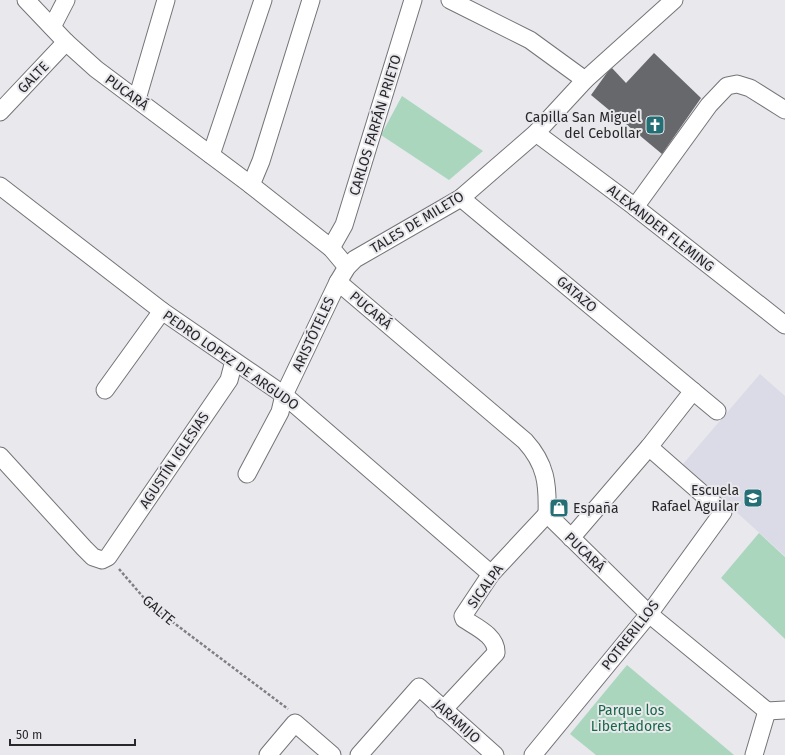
<svg xmlns="http://www.w3.org/2000/svg" width="785" height="755" font-family="'Fira Sans',sans-serif">
<style>
.built{fill:#dbdbe7}
.green{fill:#abd6be}
.building{fill:#67686b}
.lines{fill:none;stroke-linecap:round;stroke-linejoin:round}
.minor-casing{stroke:#747478;stroke-width:19}
.path{stroke:#808084;stroke-width:2.5;stroke-dasharray:3 2;stroke-linecap:butt}
.minor{stroke:#fff;stroke-width:17}
.labels{text-anchor:middle;stroke-width:4;stroke-linejoin:round;paint-order:stroke}
.street-label{font-size:14px;fill:#28282a;stroke:#e8e8ed}
.poi-label{font-size:14px;fill:#28282a;stroke:#e8e8ed;text-anchor:end}
.park-label{font-size:14px;fill:#156845;stroke:#e8e8ed}
</style>
<rect width="100%" height="100%" fill="#e8e8ed"/>
<path class="built" d="M760,374L785,396V556L683,464Z"/>
<g class="green">
<path d="M402,96L483,151L449,180L381,135Z"/>
<path d="M759,533L785,557V639L721,578Z"/>
<path d="M627,665L734,755H596L570,734Z"/>
</g>
<path class="building" d="M654,53L701,98L662,154L591,95L609,70L612,68L626,83Z"/>
<g class="lines">
<defs>
<g id="minor">
<path d="M26,0L66,42L96,69L251,185L331,248L347,267"/>
<path d="M450,0L530,40L585,80"/>
<path d="M52,27L66,0"/>
<path d="M137,99L166,0"/>
<path d="M0,112L66,42"/>
<path d="M536,133L635,207L785,325"/>
<path d="M211,155L263,0"/>
<path d="M251,185L261,161L311,0"/>
<path d="M0,186L162,311L284,395L491,574"/>
<path d="M461,198L717,411"/>
<path d="M635,207L709,105L727,86L737,84L750,88L785,110"/>
<path d="M331,248L344,225L413,0"/>
<path d="M338,282L525,441C546,464 548,484 547,514L649,614L767,711L785,710"/>
<path d="M105,390L162,311"/>
<path d="M0,456L84,548L93,557L102,560L108,557L229,380L234,361"/>
<path d="M247,474L280,412L284,395L338,282L347,267L355,259L461,198L536,133L585,80L674,0"/>
<path d="M571,538L649,447L693,391"/>
<path d="M443,710L496,653C497,636 476,627 464,619L463,616L491,574L547,514"/>
<path d="M268,755L295,723L332,755"/>
<path d="M359,755L419,687L495,755"/>
<path d="M533,755L649,614L723,512L649,447"/>
<path d="M754,755L767,711"/>
</g>
</defs>
<use href="#minor" class="minor-casing"/>
<path class="path" d="M119,569L150,605L288,709"/>
<use href="#minor" class="minor"/>
</g>
<defs>
<symbol id="church-square" viewBox="-11 -11 22 22"><rect x="-9" y="-9" width="18" height="18" rx="4" fill="#246f75" stroke="#e8e8ed"/><path d="M-1.2-6h2.4v3.5h3.3v2.4h-3.3V6h-2.4V-.1h-3.3v-2.4h3.3Z" fill="#fff"/></symbol>
<symbol id="school-square" viewBox="-11 -11 22 22"><rect x="-9" y="-9" width="18" height="18" rx="4" fill="#246f75" stroke="#e8e8ed"/><path d="M0-5L7-2L0 1L-7-2ZM-4 1L0 2.5L4 1V4Q0 6-4 4Z" fill="#fff"/></symbol>
<symbol id="shop-square" viewBox="-11 -11 22 22"><rect x="-9" y="-9" width="18" height="18" rx="4" fill="#246f75" stroke="#e8e8ed"/><path d="M-5-2.5h2.3a2.7 3.5 0 0 1 5.4 0H5L5.5 6h-11ZM-1.5-2.5h3a1.5 2.3 0 0 0-3 0Z" fill="#fff"/></symbol>
</defs>
<g fill-rule="evenodd">
<use href="#church-square" x="644" y="114" width="22" height="22"/>
<use href="#school-square" x="742" y="487" width="22" height="22"/>
<use href="#shop-square" x="548" y="497" width="22" height="22"/>
</g>
<g class="labels">
<g class="street-label">
<text transform="translate(33 77) rotate(-46)" y="5">GALTE</text>
<text transform="translate(127 92) rotate(36)" y="5">PUCARÁ</text>
<text transform="translate(375 125) rotate(-73)" y="5">CARLOS FARFÁN PRIETO</text>
<text transform="translate(417 222) rotate(-31)" y="5">TALES DE MILETO</text>
<text transform="translate(661 228) rotate(38)" y="5">ALEXANDER FLEMING</text>
<text transform="translate(577 294) rotate(40)" y="5">GATAZO</text>
<text transform="translate(371 310) rotate(40)" y="5">PUCARÁ</text>
<text transform="translate(313 334) rotate(-65)" y="5">ARISTÓTELES</text>
<text transform="translate(231 360) rotate(35)" y="5">PEDRO LOPEZ DE ARGUDO</text>
<text transform="translate(174 460) rotate(-56)" y="5">AGUSTÍN IGLESIAS</text>
<text transform="translate(585 552) rotate(44)" y="5">PUCARÁ</text>
<text transform="translate(485 586) rotate(-54)" y="5">SICALPA</text>
<text transform="translate(159 610) rotate(40)" y="5">GALTE</text>
<text transform="translate(630 635) rotate(-52)" y="5">POTRERILLOS</text>
<text transform="translate(457 721) rotate(42)" y="5">JARAMIJO</text>
</g>
<g class="poi-label">
<text x="641" y="122">Capilla San Miguel<tspan x="641" dy="16">del Cebollar</tspan></text>
<text x="739" y="495">Escuela<tspan x="739" dy="16">Rafael Aguilar</tspan></text>
<text x="573" y="513" text-anchor="start">España</text>
</g>
<g class="park-label">
<text x="631" y="715">Parque los<tspan x="631" dy="16">Libertadores</tspan></text>
</g>
</g>
<path d="M10 739v6h125v-6" fill="none" stroke="#28282a" stroke-width="2"/>
<text x="16" y="739" font-size="12" fill="#28282a" stroke="#e8e8ed" stroke-width="3" paint-order="stroke">50 m</text>
</svg>
